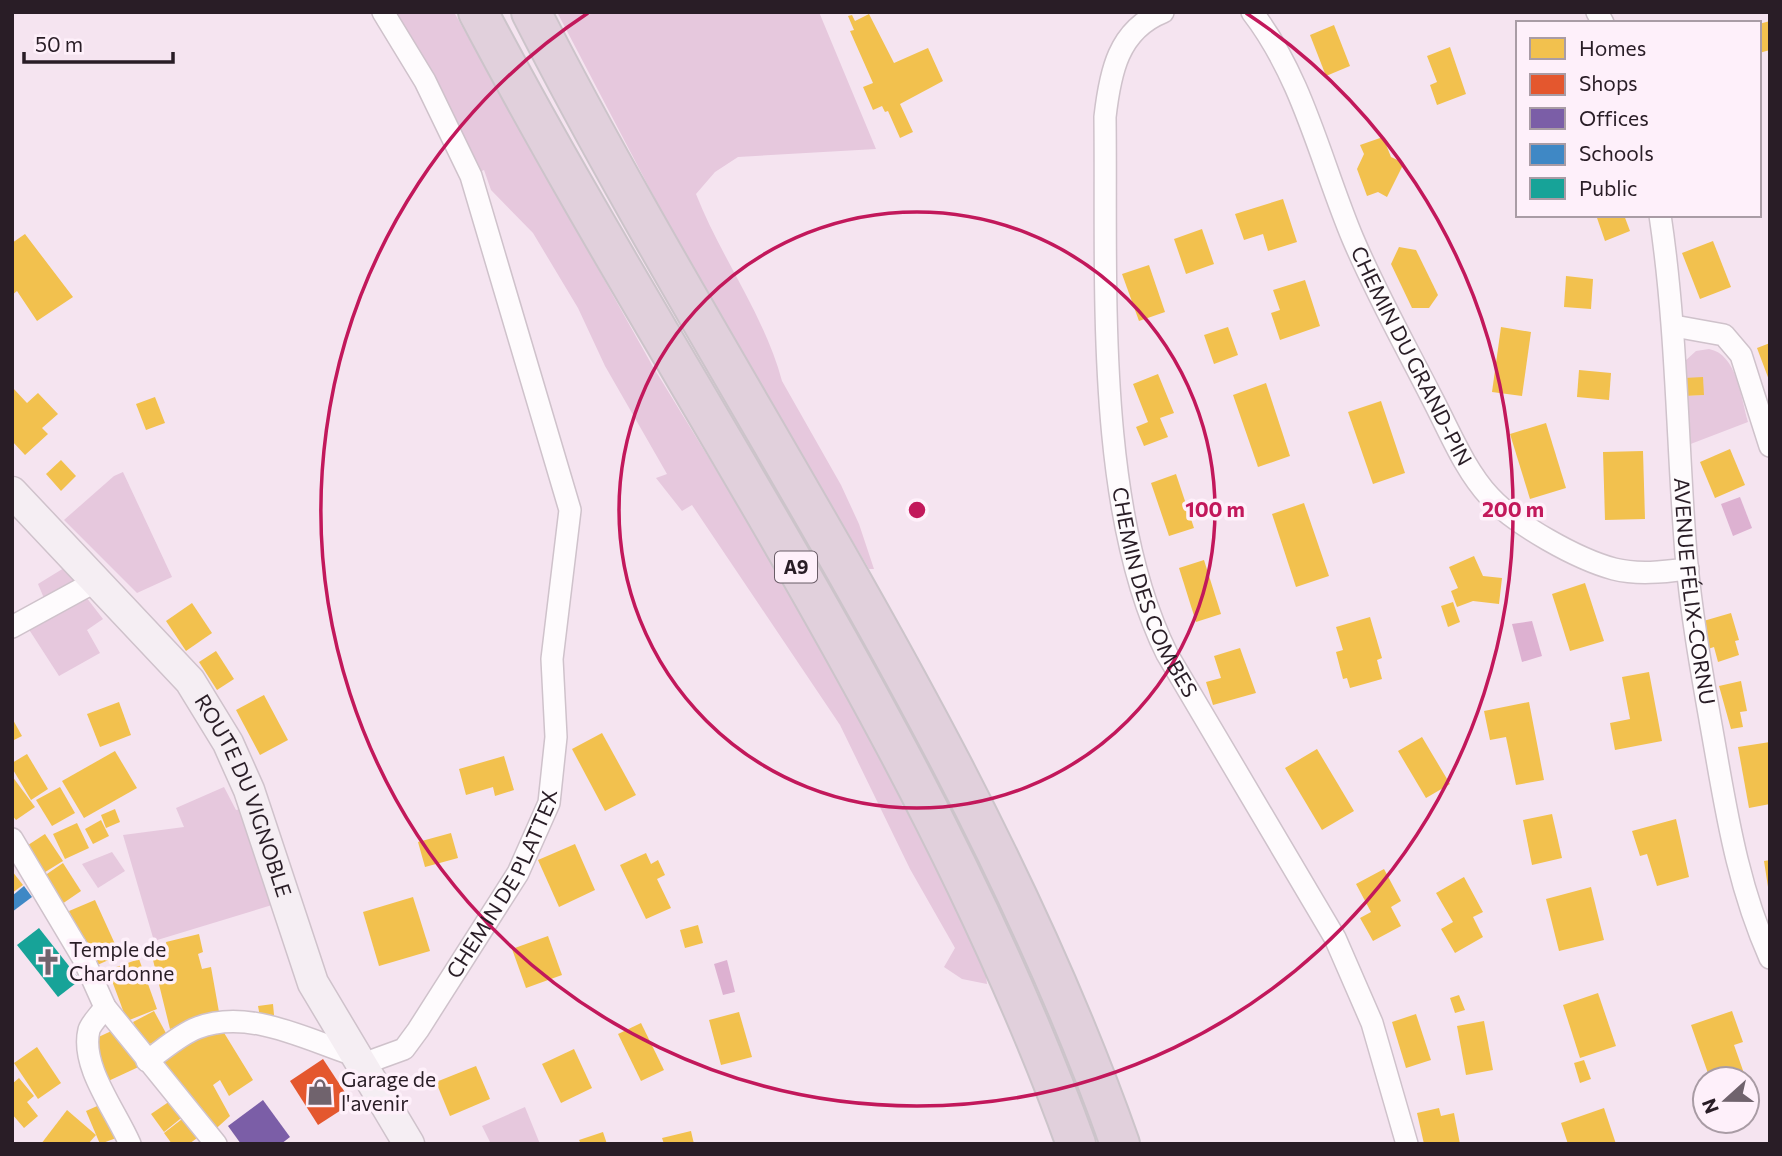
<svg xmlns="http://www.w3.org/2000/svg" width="1782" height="1156" font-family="Commissioner,sans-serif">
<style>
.green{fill:#e6c8dd}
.water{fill:#ddb1d1}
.homes{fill:#f2c14e}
.shops{fill:#e4572e}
.offices{fill:#7b5ea7}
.schools{fill:#3f88c5}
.public{fill:#17a398}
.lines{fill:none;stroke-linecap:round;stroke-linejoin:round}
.street-casing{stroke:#cfc2cb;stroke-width:24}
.secondary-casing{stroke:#cfc2cb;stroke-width:33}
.highway-casing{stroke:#ccc4ca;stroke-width:42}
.street{stroke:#fefbfd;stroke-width:21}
.secondary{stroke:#f5eef3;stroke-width:30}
.highway{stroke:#e1d0dc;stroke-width:38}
.ring{fill:none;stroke:#c2185b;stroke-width:3.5}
.labels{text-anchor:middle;stroke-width:7;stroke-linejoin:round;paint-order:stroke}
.shield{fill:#fef0fa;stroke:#695c66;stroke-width:2}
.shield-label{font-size:19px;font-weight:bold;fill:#291d26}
.street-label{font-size:21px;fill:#291d26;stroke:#fef0fa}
.poi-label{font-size:21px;fill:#291d26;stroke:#fef0fa;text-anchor:start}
.centre{fill:#c2185b;stroke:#fef0fa;stroke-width:3.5}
.ring-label{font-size:21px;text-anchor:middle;font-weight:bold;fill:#c2185b;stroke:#fef0fa;stroke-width:7;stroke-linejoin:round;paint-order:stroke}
</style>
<rect width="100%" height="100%" fill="#f5e4f0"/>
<g class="green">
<path d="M383,12H454L652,365L740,509L848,697L984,958L987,984L962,979L944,967L955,948L910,869L840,725L692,505L682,511L656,478L667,474L605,366L578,308L533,233L491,190L484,170L471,176Z"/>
<path d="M557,12H819L876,149L738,157L715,172L696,194C721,258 764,314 782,381L841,485L859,524L874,569H869L685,256Z"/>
<path d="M1709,349C1737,354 1741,398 1748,422L1688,445L1685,396L1704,395L1684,378V362L1696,351Z"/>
<path d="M123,472L172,577L137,593L64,520L114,476Z"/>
<path d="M64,568L75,579L74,588L46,603L38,584Z"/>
<path d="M86,597L103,619L87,630L100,653L59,676L28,628Z"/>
<path d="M224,787L236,810L245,808L272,905L154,941L123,835L184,827L176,808Z"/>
<path d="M112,852L125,871L98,888L82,864Z"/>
<path d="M525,1107L540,1144H491L482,1126Z"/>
</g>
<g class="water">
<path d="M1740,497L1752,528L1733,536L1721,504Z"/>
<path d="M1532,621L1542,656L1522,662L1512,624Z"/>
<path d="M727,960L735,992L723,995L714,964Z"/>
</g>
<g class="homes">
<path d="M869,14L894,63L928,48L943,81L900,104L913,132L900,138L888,111L885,112L882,106L873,110L863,87L873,83L850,31L854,30L848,16L852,15L855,21Z"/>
<path d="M1770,21V50L1759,53V24Z"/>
<path d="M1334,25L1350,66L1326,76L1310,35Z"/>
<path d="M1450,47L1466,94L1437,105L1430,85L1437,82L1427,56Z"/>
<path d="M1383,137L1391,157L1404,163L1387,197L1378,192L1367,196L1357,169L1364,154L1360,145Z"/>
<path d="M1283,199L1297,242L1268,251L1263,234L1244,240L1235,214Z"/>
<path d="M1596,215H1624L1630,231L1605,241Z"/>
<path d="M1202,229L1214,264L1186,274L1174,239Z"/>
<path d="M25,234L73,297L37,321L17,291L12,295V243Z"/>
<path d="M1713,241L1731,287L1700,299L1682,253Z"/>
<path d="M1399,247L1416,250L1438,295L1429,308H1412L1391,264Z"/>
<path d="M1149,265L1165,312L1139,321L1122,274Z"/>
<path d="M1566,276L1593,279L1591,309L1564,307Z"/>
<path d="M1305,280L1320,326L1280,340L1271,313L1280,310L1273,290Z"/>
<path d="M1228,327L1238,355L1214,364L1204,335Z"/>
<path d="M1501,327L1531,332L1522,396L1492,392Z"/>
<path d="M1770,343V380H1769L1757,348Z"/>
<path d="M1579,370L1611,373L1609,400L1577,397Z"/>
<path d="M1158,374L1174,413L1160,418L1168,437L1144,446L1136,427L1148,422L1133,384Z"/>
<path d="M1703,377L1704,395L1685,396L1684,378Z"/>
<path d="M1266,383L1290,456L1258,467L1233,395Z"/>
<path d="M12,387L27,403L38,393L58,414L42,428L48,434L25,455L12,441Z"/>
<path d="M155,397L165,423L146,430L136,404Z"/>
<path d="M1381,401L1405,473L1373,484L1348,412Z"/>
<path d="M1546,423L1566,488L1530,499L1510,434Z"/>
<path d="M1730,449L1745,485L1715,498L1700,462Z"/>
<path d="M1643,451L1645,519L1605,520L1603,452Z"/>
<path d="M61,460L76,476L61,491L46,474Z"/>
<path d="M1176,474L1194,528L1169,536L1151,483Z"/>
<path d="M1304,503L1329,576L1296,587L1272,514Z"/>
<path d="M1474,556L1483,576L1502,578L1499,604L1473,601L1457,607L1451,591L1458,588L1449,567Z"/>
<path d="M1204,560L1221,614L1196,622L1179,568Z"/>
<path d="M1585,583L1604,641L1570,651L1552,594Z"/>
<path d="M1453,602L1460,622L1448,627L1441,606Z"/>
<path d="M192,603L212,633L186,651L166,621Z"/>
<path d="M1731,613L1739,640L1735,641L1739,655L1718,662L1714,647L1708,649L1700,622Z"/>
<path d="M1370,617L1382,658L1377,660L1382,679L1350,688L1347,678L1343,679L1336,652L1343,650L1336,627Z"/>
<path d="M1240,648L1256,693L1213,705L1206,682L1221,678L1214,656Z"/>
<path d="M216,651L234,679L217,690L199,662Z"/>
<path d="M1649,672L1662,741L1615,750L1610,723L1630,719L1622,677Z"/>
<path d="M1741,681L1747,711L1740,712L1743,727L1731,729L1719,686Z"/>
<path d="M264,695L288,740L260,755L236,710Z"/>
<path d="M119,702L131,735L100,747L87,714Z"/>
<path d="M1529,702L1544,780L1516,785L1506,737L1490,740L1484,711Z"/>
<path d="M12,718L22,736L12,741Z"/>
<path d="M602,733L636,795L605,811L572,749Z"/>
<path d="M1422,737L1450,784L1426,798L1398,751Z"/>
<path d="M1770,742V804L1749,808L1738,747Z"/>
<path d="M1317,749L1354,811L1322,830L1285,768Z"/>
<path d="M115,751L137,788L84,818L62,781Z"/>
<path d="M27,754L48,789L31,800L12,768V763Z"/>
<path d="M504,756L514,790L495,796L493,787L466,795L459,769Z"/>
<path d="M12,776L35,807L16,820L12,815Z"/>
<path d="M60,787L75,813L52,826L36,800Z"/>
<path d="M115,809L120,822L106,828L101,815Z"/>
<path d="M1552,814L1562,858L1532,865L1523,820Z"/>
<path d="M1676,819L1689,877L1657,886L1647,854L1640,856L1632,831Z"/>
<path d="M101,820L109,836L93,844L85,829Z"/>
<path d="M77,823L89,848L65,859L53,834Z"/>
<path d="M451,833L458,858L425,867L418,842Z"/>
<path d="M45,834L63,861L42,874L25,847Z"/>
<path d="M575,844L595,890L559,907L538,860Z"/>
<path d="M646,853L651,864L658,860L665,875L657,879L671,908L646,919L620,865Z"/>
<path d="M1770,860V887H1768L1764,861Z"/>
<path d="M63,863L81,891L62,904L44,876Z"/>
<path d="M1384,869L1401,901L1391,907L1401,926L1373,941L1360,918L1371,912L1356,884Z"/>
<path d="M12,871L23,885L12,893Z"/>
<path d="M1464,877L1483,912L1473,917L1483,937L1455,953L1441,929L1453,922L1436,893Z"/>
<path d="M1591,887L1604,940L1559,951L1546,899Z"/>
<path d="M413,897L430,951L379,966L363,912Z"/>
<path d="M95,900L120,955L95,966L69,911Z"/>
<path d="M698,925L703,943L685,948L680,930Z"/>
<path d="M199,934L203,952L198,954L202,969L211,967L219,1012L170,1029L153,960L168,953L166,942Z"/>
<path d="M548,936L562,975L526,988L512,949Z"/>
<path d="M139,959L157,1009L127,1021L108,970Z"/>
<path d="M1598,993L1616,1046L1580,1058L1563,1005Z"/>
<path d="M1459,995L1465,1010L1455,1013L1450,998Z"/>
<path d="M273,1004L274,1015L260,1017L258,1006Z"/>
<path d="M154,1011L167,1035L146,1046L133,1022Z"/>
<path d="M1732,1011L1743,1042L1734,1045L1746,1079H1710L1691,1025Z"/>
<path d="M739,1012L752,1057L721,1065L709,1020Z"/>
<path d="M1416,1014L1431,1060L1406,1068L1392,1022Z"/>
<path d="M1484,1021L1493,1070L1466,1075L1457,1026Z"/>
<path d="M218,1023L253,1080L229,1096L220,1080L213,1085L230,1116L210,1134L159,1062Z"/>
<path d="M641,1023L664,1070L641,1081L618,1034Z"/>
<path d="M120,1027L145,1064L104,1083L92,1040Z"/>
<path d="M37,1047L61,1083L38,1099L14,1063Z"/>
<path d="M574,1049L592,1088L561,1103L542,1064Z"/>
<path d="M1584,1060L1591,1079L1580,1083L1574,1063Z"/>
<path d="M476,1066L490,1099L450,1116L436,1082Z"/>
<path d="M19,1078L34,1096L27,1102L38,1116L24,1128L12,1114V1084Z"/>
<path d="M173,1099L185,1115L164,1132L151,1114Z"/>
<path d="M104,1103L119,1137L100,1144L86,1111Z"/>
<path d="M1439,1108L1441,1116L1454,1113L1460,1144H1424L1417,1113Z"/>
<path d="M1604,1108L1616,1144H1568L1561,1123Z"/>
<path d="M67,1110L96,1135L88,1144H41Z"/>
<path d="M186,1116L201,1135L189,1144H172L164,1133Z"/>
<path d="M691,1131L694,1144H664L662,1138Z"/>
<path d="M603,1132L607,1144H581L579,1140Z"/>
</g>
<path class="shops" d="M323,1059L352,1103L318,1125L290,1081Z"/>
<path class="offices" d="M263,1100L290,1137L281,1144H241L228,1126Z"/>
<path class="schools" d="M24,886L32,897L12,912V896Z"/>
<path class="public" d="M39,928L80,980L58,997L17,945Z"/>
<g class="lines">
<defs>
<g id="street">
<path id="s1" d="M1163,12C1118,30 1110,73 1105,117C1107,280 1094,507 1167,654L1335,938L1372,1023L1407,1144"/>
<path id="s2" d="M1252,12C1303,78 1321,163 1353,239C1376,293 1405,345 1431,396C1449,430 1464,469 1490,497C1516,525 1577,559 1614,569C1638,575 1663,572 1688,569"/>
<path d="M1597,12L1603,23"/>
<path id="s3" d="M1660,215C1677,328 1677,441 1686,554C1692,623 1705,690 1717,759C1729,828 1741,893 1770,958"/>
<path d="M1674,326L1724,335L1741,355L1770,446"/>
<path d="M12,627L98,580"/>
<path d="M12,839L83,958L105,1007L216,1144"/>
<path d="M105,1007C101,1014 91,1023 89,1030C80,1066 116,1111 130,1144"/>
<path d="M147,1061C163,1050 179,1035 197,1028C248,1008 305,1039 354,1055"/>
<path id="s4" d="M360,1065L404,1049L418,1030L518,873L549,803L556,737L552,659L570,510L471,176L425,81L383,12"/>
</g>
<g id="secondary">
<path id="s5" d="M12,492L190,681L228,743L249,790L313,983L409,1144"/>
</g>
<g id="highway">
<path d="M478,12C677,389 930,740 1076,1144"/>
<path d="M531,12C724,390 978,741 1120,1144"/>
</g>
</defs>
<use href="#street" class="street-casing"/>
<use href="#secondary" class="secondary-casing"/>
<use href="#highway" class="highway-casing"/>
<use href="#street" class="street"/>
<use href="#secondary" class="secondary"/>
<use href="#highway" class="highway"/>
</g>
<g class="ring">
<circle cx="917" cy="510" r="298"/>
<path d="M1246 13A596 596 0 1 1 588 13"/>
</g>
<defs>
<symbol id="church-bare" viewBox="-9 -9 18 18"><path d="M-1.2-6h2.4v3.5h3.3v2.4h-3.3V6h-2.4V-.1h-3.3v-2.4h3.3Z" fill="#70636d" stroke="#fef0fa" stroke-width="2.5" paint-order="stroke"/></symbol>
<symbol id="shop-bare" viewBox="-9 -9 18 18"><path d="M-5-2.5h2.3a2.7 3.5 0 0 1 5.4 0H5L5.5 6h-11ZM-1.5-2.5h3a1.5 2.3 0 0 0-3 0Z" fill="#70636d" stroke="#fef0fa" stroke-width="2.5" paint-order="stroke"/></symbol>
</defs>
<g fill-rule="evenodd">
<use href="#church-bare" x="29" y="943" width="38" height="38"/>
<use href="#shop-bare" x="301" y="1073" width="38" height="38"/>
</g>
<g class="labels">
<rect class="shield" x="775" y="551.5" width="42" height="31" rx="5"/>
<g class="shield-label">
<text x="796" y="574">A9</text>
</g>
<g class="street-label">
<text dy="7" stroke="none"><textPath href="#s2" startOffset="380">CHEMIN DU GRAND-PIN</textPath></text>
<text dy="7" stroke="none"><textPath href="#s3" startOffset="378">AVENUE FÉLIX-CORNU</textPath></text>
<text dy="7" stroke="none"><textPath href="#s1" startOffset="609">CHEMIN DES COMBES</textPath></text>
<text dy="7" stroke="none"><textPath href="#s5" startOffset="387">ROUTE DU VIGNOBLE</textPath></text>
<text dy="7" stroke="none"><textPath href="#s4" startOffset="240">CHEMIN DE PLATTEX</textPath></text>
</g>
<g class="poi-label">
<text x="69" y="957">Temple de<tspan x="69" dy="24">Chardonne</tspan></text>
<text x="341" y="1087">Garage de<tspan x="341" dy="24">l'avenir</tspan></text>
</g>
</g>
<circle cx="917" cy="510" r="10" class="centre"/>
<g class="ring-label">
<text x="1215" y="517">100 m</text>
<text x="1513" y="517">200 m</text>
</g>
<rect width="1782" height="1156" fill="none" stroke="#291d26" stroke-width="28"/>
<rect x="1516" y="21" width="245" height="196" fill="#fef0fa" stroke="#a99ca5" stroke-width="2"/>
<rect x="1530" y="38" width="35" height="21" fill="#f2c14e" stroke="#a99ca5" stroke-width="2"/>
<text x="1579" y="56" font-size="21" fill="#291d26">Homes</text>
<rect x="1530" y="74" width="35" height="21" fill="#e4572e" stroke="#a99ca5" stroke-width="2"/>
<text x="1579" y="91" font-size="21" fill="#291d26">Shops</text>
<rect x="1530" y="108" width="35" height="21" fill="#7b5ea7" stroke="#a99ca5" stroke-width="2"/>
<text x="1579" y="126" font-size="21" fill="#291d26">Offices</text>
<rect x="1530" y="144" width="35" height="21" fill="#3f88c5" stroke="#a99ca5" stroke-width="2"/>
<text x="1579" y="161" font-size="21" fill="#291d26">Schools</text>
<rect x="1530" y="178" width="35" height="21" fill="#17a398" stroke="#a99ca5" stroke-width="2"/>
<text x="1579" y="196" font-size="21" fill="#291d26">Public</text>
<g transform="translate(1726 1100) rotate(249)"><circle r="33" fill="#fef0fa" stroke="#a99ca5" stroke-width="2"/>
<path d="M0-5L12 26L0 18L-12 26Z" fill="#70636d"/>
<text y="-10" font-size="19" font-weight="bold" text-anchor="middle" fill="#291d26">N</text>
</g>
<path d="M24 52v10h149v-10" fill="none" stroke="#291d26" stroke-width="3.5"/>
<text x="35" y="52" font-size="21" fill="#291d26" stroke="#fef0fa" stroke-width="5" paint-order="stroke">50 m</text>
</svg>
